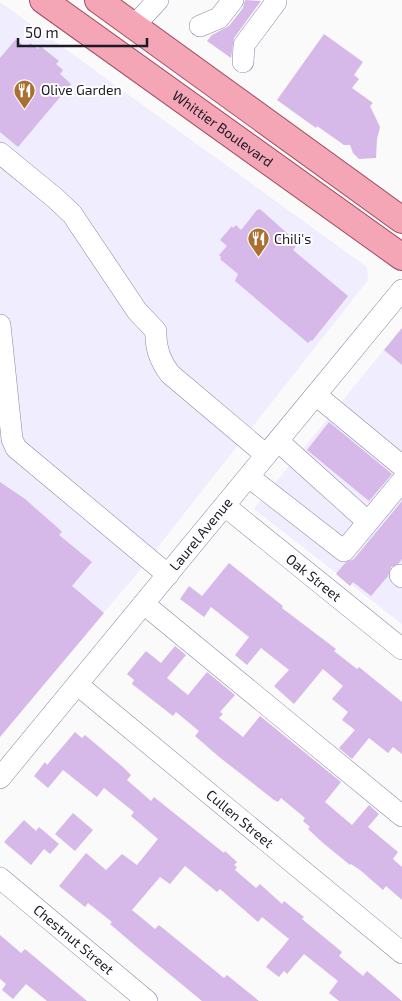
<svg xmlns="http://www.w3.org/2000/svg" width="402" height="1001" font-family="'Exo 2',sans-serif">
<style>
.built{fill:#efedfe}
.building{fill:#d6b8e9}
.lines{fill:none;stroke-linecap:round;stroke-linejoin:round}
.minor-casing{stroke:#8b86a6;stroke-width:22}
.major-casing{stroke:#a34d64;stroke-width:28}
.minor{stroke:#fff;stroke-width:21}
.major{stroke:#f4a5b6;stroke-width:26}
.labels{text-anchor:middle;stroke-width:4;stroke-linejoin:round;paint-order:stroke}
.poi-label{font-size:14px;fill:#1c1a26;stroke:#fff;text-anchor:start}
.street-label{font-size:14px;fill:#1c1a26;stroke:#fff}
</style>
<rect width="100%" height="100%" fill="#fafafa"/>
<g class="built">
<path d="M0,2L367,267L368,280L135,576L0,734Z"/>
<path d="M402,328V624L254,509Z"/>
</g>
<g class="building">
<path d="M245,0L261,1L234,38L231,58L207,41L212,35L229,26L243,8Z"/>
<path d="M324,34L363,62L354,75L359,79L352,88L373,103L370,106L380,127L377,139L376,158L359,159L353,153L350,145H344L317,126L316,128L277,100Z"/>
<path d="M16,39L26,48L30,43L38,49L40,46L59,61L56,64L63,70L60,74L71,84L18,147L0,132V58Z"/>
<path d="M260,209L298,243L293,250L348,296L312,341L311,340L308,343L235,281L238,274L220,259L221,257L219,255L227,246L220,240L232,226L233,228L236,225L241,230L257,210Z"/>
<path d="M402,328V365L384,350Z"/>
<path d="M329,422L392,474L369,501L307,450Z"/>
<path d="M0,482L25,499L58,528L62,532L59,535L92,562L72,586L104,613L0,737Z"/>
<path d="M402,501V559L399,563L391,567L388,576L371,596L353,582L350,586L336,574L345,563L354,559Z"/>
<path d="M229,563L283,606L282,608L336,649L334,651L357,669L359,667L402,702V754L393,747L388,753L369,738L352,759L339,748L355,730L342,720L348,712L332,699L343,686L323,669L294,704L274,686L289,670L261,648L247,665L235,655L249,637L211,607L204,617L180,599L189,586L202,596Z"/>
<path d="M175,646L186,655L167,678L188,695L207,672L235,695L220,712L223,714L219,718L243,737L260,716L341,782L325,802L352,825L369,805L379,814L368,827L398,852L393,859L402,867V900L386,886L383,890L360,870L351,864L350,865L323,843L308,829L310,827L303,821L305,818L281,798L278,802L274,800L218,756L195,736L199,731L176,712L173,716L132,684L134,680L127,674L146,651L161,663Z"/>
<path d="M75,732L82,738L85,735L123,767L131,775L127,780L151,801L154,797L224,853L225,851L237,862L234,865L237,867L235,870L256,888L260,884L282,904L284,901L304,917L302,919L342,952L339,956L363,976L367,971L402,1001H339L329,993L338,981L304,954L287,974L284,971L279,977L266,967L289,939L262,917L258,922L220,889L217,892L185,866L170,884L160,877L132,910L155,929L159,925L224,978L227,975L259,1001H202L139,949L110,924L112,922L88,903L85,907L59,886L86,853L106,870L122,854L137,865L158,839L131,816L134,812L104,788L97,797L63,770L48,788L34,776L45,762L47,765Z"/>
<path d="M73,813L93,830L75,851L55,834Z"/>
<path d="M24,820L36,831L39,827L59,844L50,854L44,849L31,865L4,842Z"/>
<path d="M0,935L21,953L25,949L87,1001H47L26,984L13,999L2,990L6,984L0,979Z"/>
</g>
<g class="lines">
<defs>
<g id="minor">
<path d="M134,26L158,0"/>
<path d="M200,26L219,18L233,0"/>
<path d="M243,62L244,45L276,2V0"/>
<path d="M0,153L55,198L72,214L137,311L156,331C155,347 160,361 170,374L266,455"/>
<path d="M0,325L12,439L16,448L168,575"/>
<path d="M316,395L402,466"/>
<path d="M278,441L368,522"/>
<path d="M249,477L344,551L402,481"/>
<path id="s1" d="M225,506L402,649"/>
<path d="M400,575L402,577"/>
<path d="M144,604L402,816"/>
<path id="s2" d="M78,685L402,953"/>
<path id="s3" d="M0,778L402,290"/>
<path id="s4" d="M0,878L147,1001"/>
</g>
<g id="major">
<path id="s5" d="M43,0L402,257"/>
<path d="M98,0L402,220"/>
</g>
</defs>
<use href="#minor" class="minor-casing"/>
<use href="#major" class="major-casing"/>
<use href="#minor" class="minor"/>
<use href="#major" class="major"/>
</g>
<defs>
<symbol id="restaurant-pin" viewBox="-11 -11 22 30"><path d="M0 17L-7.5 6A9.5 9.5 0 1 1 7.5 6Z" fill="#ab7031" stroke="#fff"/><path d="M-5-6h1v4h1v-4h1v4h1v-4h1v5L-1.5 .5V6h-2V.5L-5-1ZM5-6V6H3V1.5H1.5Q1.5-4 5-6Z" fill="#fff"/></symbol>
</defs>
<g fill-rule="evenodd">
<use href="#restaurant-pin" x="12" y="78" width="25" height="34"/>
<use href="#restaurant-pin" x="246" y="226" width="25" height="34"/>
</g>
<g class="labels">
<g class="poi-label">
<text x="41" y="95">Olive Garden</text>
<text x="274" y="244">Chili's</text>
</g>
<g class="street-label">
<text dy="5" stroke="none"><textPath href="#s5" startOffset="221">Whittier Boulevard</textPath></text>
<text dy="5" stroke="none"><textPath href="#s3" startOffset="316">Laurel Avenue</textPath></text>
<text dy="5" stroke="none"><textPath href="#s1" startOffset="114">Oak Street</textPath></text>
<text dy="5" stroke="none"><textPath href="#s2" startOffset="210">Cullen Street</textPath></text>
<text dy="5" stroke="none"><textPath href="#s4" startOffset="96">Chestnut Street</textPath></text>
</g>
</g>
<path d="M18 38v8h129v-8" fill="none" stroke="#1c1a26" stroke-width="2.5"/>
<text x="25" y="38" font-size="15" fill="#1c1a26" stroke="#ffffff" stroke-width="4" paint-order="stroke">50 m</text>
</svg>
